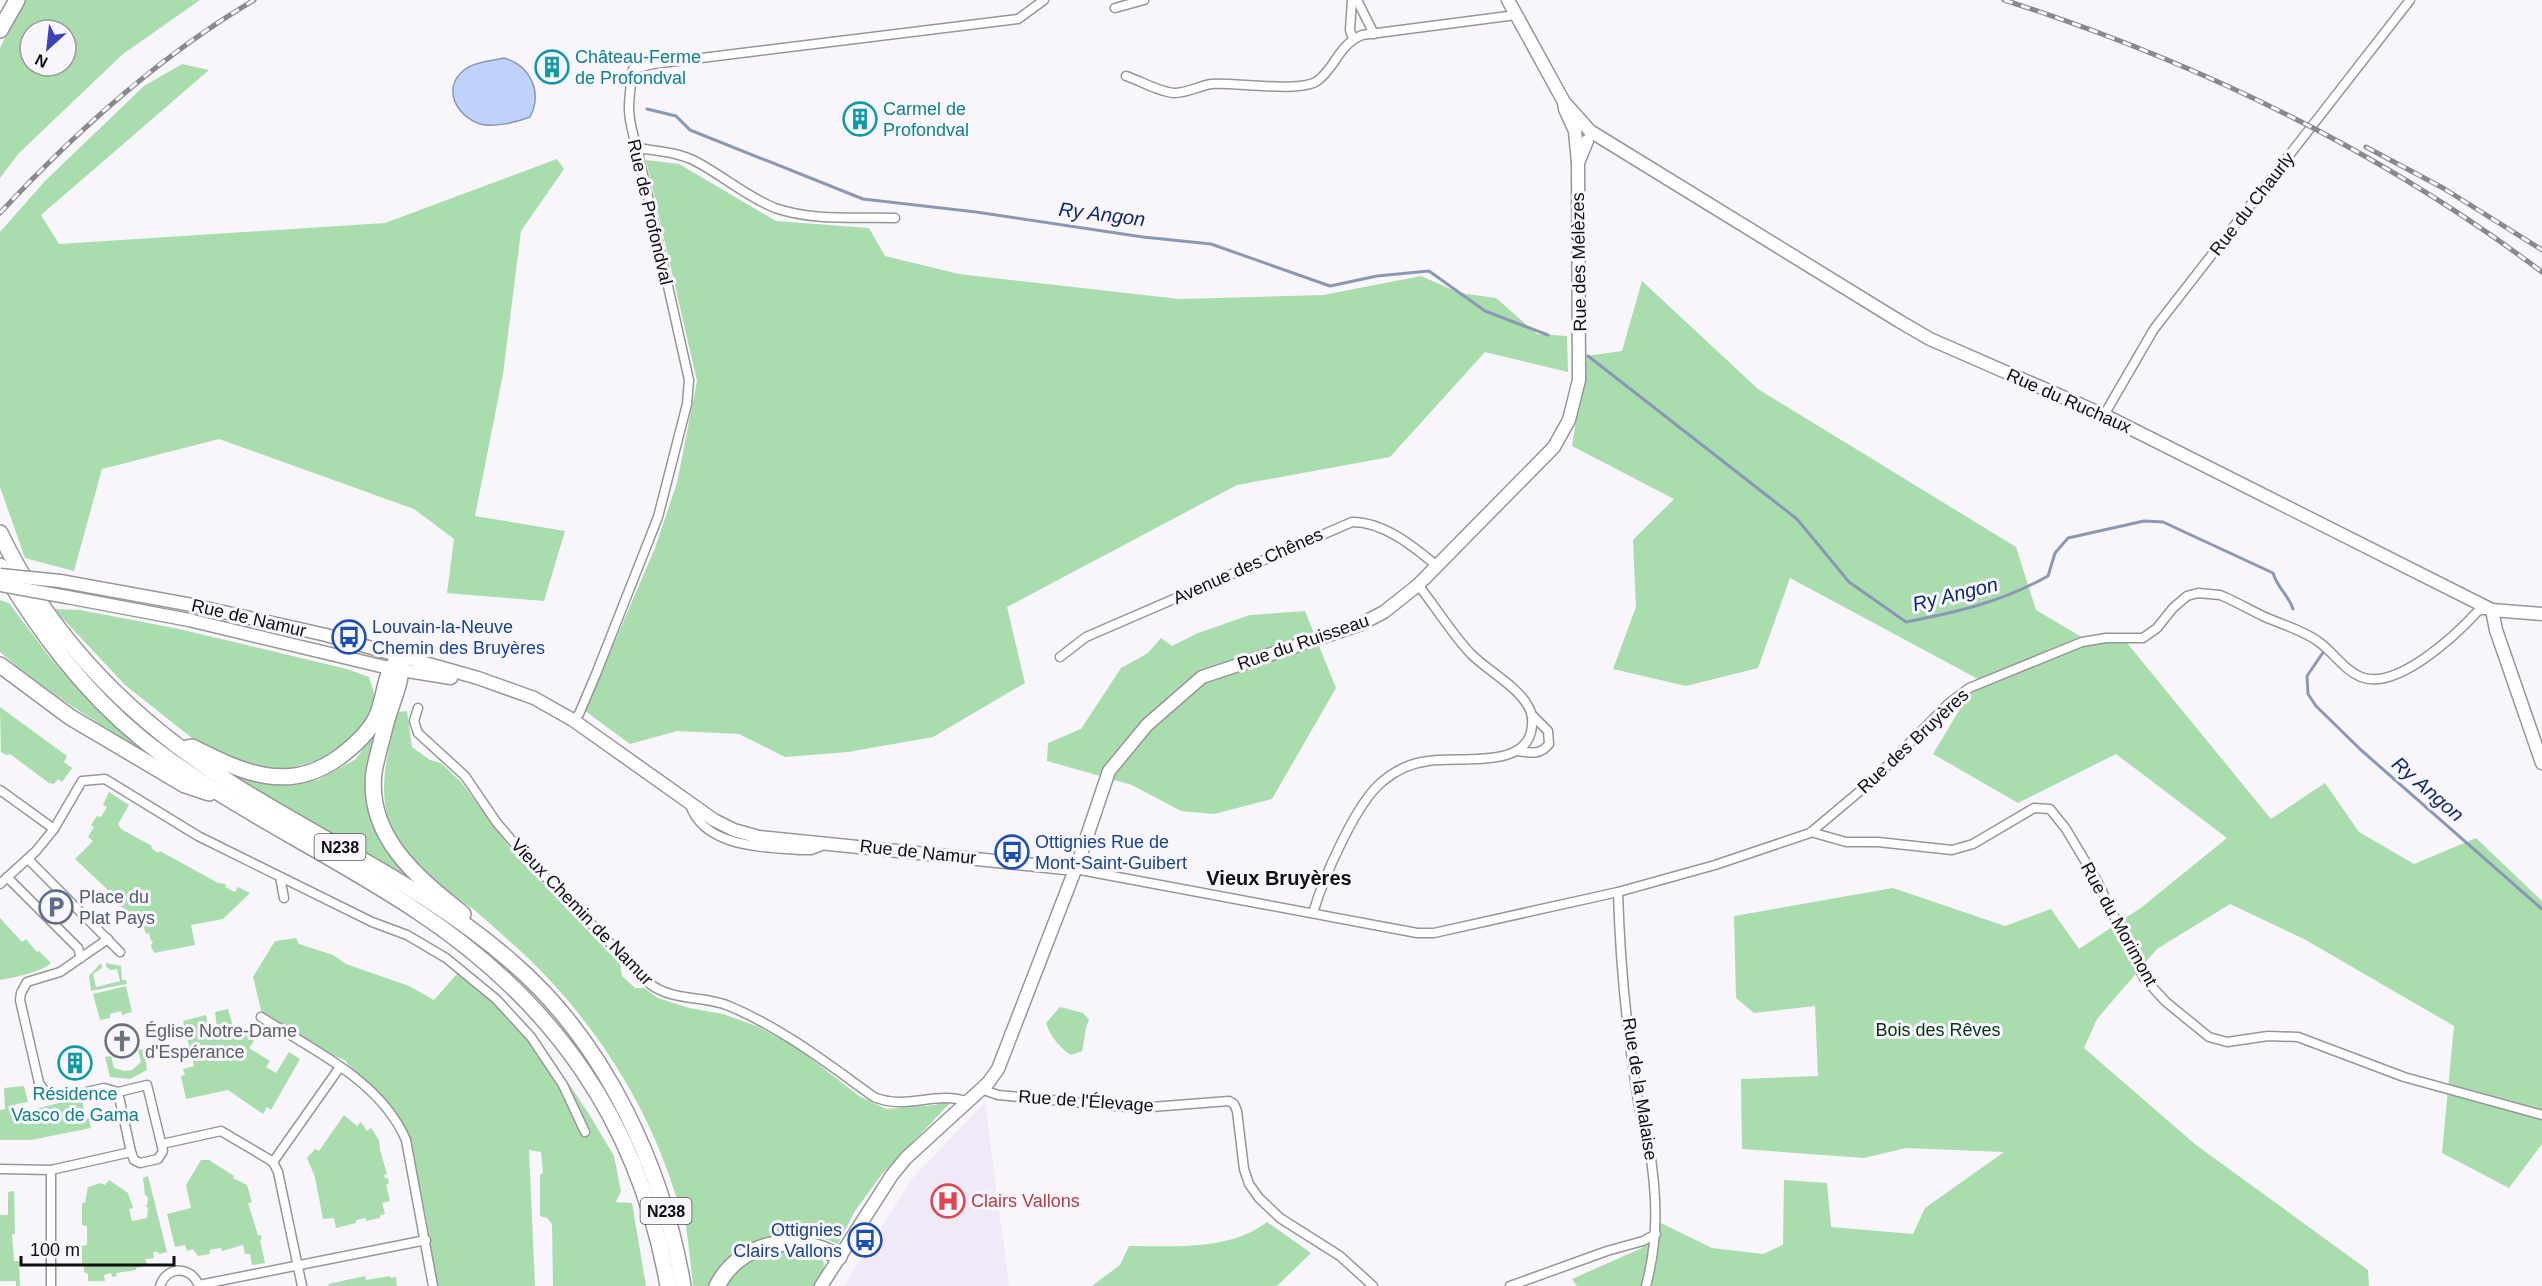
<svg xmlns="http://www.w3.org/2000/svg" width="2542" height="1286" font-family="Helvetica,sans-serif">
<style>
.built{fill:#f0e9f7}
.green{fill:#aaddae;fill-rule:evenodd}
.water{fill:#bed2fb;stroke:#8a98b5;stroke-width:1.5}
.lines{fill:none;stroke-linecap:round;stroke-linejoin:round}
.stream{stroke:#8a98b5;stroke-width:3}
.street-casing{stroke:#98959b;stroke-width:11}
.secondary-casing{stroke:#98959b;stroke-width:15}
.highway-casing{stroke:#98959b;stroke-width:18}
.street{stroke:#fff;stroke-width:8}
.secondary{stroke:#fff;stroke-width:12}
.highway{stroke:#fff;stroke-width:15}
.rail-casing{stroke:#8a888c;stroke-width:5}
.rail{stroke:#f8f5fb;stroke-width:3;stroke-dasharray:9;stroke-linecap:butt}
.secondary-bridge-casing{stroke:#98959b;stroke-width:15;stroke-linecap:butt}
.secondary-bridge{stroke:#fff;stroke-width:12}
.labels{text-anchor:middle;stroke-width:6;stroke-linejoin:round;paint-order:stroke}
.shield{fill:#f8f5fb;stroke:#565457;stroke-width:1.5}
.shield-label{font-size:16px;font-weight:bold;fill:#100f11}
.culture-label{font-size:18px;fill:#0d838f;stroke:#f8f5fb;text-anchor:start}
.street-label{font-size:18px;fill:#100f11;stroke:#f8f5fb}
.transit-label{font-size:18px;fill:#164399;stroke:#f8f5fb;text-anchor:start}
.service-label{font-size:18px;fill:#4e5e75;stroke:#f8f5fb;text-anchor:start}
.park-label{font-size:18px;fill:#053510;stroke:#f8f5fb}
.worship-label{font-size:18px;fill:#5b616d;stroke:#f8f5fb;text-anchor:start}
.health-label{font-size:18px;fill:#be3a42;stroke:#f8f5fb;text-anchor:start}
.water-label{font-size:20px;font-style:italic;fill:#0f2974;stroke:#f8f5fb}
.neighbourhood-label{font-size:20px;font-weight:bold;fill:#100f11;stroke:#f8f5fb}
</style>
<rect width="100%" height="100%" fill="#f8f5fb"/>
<path class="built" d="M985,1102L1009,1286H844L912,1179Z"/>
<g class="green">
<path d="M26,0H200L123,54L19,153L0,178V48L16,14ZM30,30H66V66H30Z"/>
<path d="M182,64L209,70L41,215L59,244L385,223L557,159L564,169L521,231L503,374L475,516L565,531L544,601L447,593L454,539L414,509L219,439L102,469L74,571L25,558L0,487V232L45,181L144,86Z"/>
<path d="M646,160L679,164L776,221L869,228L885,256L959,274L1179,299L1323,295L1421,276L1460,293L1496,298L1537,334L1567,336L1568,372L1485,352L1390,457L1237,485L1007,607L1025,683L933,737L848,752L785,757L739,734L677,731L630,744L585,711L655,548L677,483L697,381Z"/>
<path d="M1642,281L1758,389L2016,547L2036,610L2085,639L2127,643L2271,819L2325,783L2359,832L2414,864L2476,838L2542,901V1144L2509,1188L2442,1153L2454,1026L2304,939L2230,904L2157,949L2097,1019L2084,1048L2196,1145L2368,1270L2369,1286H1577L1572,1279L1642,1248L1661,1223L1712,1248L1763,1254L1783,1245L1784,1180L1827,1183L1831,1227L1913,1234L1925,1208L2004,1152L1906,1148L1864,1158L1742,1149L1741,1079L1818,1076L1815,1006L1754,1013L1736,998L1734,916L1893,888L2005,926L2051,909L2079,949L2142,907L2227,838L2116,754L2018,803L1933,754L1978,679L1790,578L1758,668L1686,686L1613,669L1636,607L1633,540L1674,499L1572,446L1586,356L1622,351Z"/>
<path d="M0,600L9,603L51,659L93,706L143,751C93,720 44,690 0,652Z"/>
<path d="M54,609L80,610L179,629L347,669L369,677L376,699L359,731L328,757L291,768L262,770L202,746L125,685Z"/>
<path d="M1305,611L1336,688L1272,799L1214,814L1181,811L1132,785L1047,761L1048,743L1081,729L1121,668L1148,653L1161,638L1172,646L1198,633L1250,615Z"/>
<path d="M0,707L67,756L64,762L72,768L62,782L58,779L54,784L49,783L10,754L6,755L1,752Z"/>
<path d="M407,711L412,747L430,760L441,763L461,782L514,853L620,964L622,976L635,988H644L658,998L689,1008L723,1014L759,1027L796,1047L859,1096L886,1109L935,1105L955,1098L882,1174L855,1211L838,1244L808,1232L790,1231L736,1253L709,1286H693C691,1267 689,1247 686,1227C684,1216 679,1204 675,1193C645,1096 584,1006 507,939C496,929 485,919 473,909C445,888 411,868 395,835C374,794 388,755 397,712Z"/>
<path d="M380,723L367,788L375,830L410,880L223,769L280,784L318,780L356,759Z"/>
<path d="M109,792L129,805L118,824L121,829L152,846L151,848L158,853L160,851L218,883L226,884L225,887L235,892L238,887L250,893L223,919L191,925L195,945L154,953L151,946L153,941H151L149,933L146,934L144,928L106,892L108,890L75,859L93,841L88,837L94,827L91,825L97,816L101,817L107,807L103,805Z"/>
<path d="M0,918L22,942L26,939L37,952L39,951L51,963C42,972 12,978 0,980Z"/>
<path d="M296,938L299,944L333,955L346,964L409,986L434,1000L463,967L507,1004L536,1035L589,1114L614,1156L621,1191L616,1202L632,1203L646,1286H553L552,1224L547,1218L540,1216V1175L543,1173L541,1152L529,1150L535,1286H437L426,1216L406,1131L398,1116L391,1105L355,1074L345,1060L329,1054L262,1014L253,977L275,941Z"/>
<path d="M101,963L102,968L93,974L96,987L120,981L117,969L111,970L106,967V963L121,966L122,980H126L127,984L91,991L89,976Z"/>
<path d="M126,986L132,1012L122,1015L121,1011L110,1014V1018L100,1020L93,994Z"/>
<path d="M1060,1007L1083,1013L1089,1020C1084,1031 1085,1040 1082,1051L1071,1055C1060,1048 1050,1036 1046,1023Z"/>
<path d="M228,1009L236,1036L245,1034L254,1041L249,1048L270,1061L266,1067L276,1073L289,1052L300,1059L271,1110L267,1107L263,1114L228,1090L186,1099L181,1076L185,1075L183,1069L194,1066L183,1021L206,1015L209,1029L217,1028L215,1012Z"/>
<path d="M144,1049L147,1070L130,1079L110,1077L105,1057L111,1056L114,1068L125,1071L132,1070L141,1062L138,1050Z"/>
<path d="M24,1086L28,1102L16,1104L11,1111L12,1115L82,1097L85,1119L89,1118L91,1128L31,1140H0V1110L5,1109L4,1088Z"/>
<path d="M344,1115L357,1126L361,1122L367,1131L371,1128L379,1140L380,1150L387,1174L384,1175L385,1178H388L389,1183L386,1185L390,1201L382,1203L385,1214L380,1215V1218L366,1221V1218L356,1220V1223L336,1228L334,1218L323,1219L315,1177L307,1158L315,1149L319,1151Z"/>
<path d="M201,1160H209L234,1176L233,1178L247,1185L252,1202L248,1203L258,1235H261L262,1239L260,1240L265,1263L252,1265L250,1254H245L243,1245L222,1251L221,1248L209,1250L210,1254L198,1256L193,1249L187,1251L185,1245L175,1247L167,1214L191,1208L186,1185Z"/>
<path d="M148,1176L167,1252L159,1254L158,1252H153L154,1258L145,1259L147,1265L136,1268V1270L116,1273L117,1276L112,1277L111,1273L104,1275L105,1281H88V1274L84,1272V1265H82V1246L87,1245V1226L82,1225V1203H85L88,1187L101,1183L105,1185L109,1180L128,1193L133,1208L129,1209L132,1221L147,1218L148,1208L145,1205H147L148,1197L145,1195L143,1178Z"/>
<path d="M14,1191L15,1234H12L14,1261H19L20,1286H16V1281H0V1215H8V1192Z"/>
<path d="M1267,1222L1311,1253L1277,1286H1092L1120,1265L1129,1246C1173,1246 1230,1251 1267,1222Z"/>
<path d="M799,1247C826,1255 831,1262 814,1286H725C741,1259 770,1251 799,1247Z"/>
<path d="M365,1276L366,1280L390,1276L391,1278L396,1277L397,1286H329L328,1284Z"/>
</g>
<path class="water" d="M504,58C530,65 543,92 530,117C517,122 494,128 480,124C457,116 441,89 464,70C474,62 491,61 504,58Z"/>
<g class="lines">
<g class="stream">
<path d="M647,109L676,116L690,130L863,199L976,212L1143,237L1211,244L1330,286L1377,276L1429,271L1485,311L1548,335"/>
<path d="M1588,356L1797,519L1849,582L1906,622C1957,612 2002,602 2048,576L2055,553L2068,538L2144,521L2163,522L2273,573C2278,589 2288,594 2293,609"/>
<path d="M2324,651L2307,676L2308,694L2316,706L2361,750L2542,909"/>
</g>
<defs>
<g id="street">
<path d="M1352,0L1350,30L1353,39"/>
<path d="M1357,0L1374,34"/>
<path d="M1115,8L1144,0"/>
<path d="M1126,76C1141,81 1159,92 1174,93C1187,93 1199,86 1211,84C1234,82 1300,93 1317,81C1335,69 1338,45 1362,35L1516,15"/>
<path d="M637,148C657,151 677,152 695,161C722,175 747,197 775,208C812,221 856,217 895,218"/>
<path d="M2104,415L2154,329L2410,0"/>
<path d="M1060,657L1086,637L1352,522C1384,522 1413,546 1437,566"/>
<path d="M418,708L414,721L418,733L465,776L497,823L527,858L650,984C674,1002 703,995 729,1006C782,1028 828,1064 874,1097C907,1111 937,1090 968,1102"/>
<path d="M573,720L579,714L596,674L658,517L687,404L689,380L637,148C626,113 628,105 633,69L653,64L1018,19L1044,0"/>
<path d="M1518,751C1531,753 1541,755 1549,744L1548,731L1532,715"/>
<path d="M0,790L54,829"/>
<path d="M690,805C705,848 764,847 802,850H811L824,845"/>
<path d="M1811,832L1846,842H1878L1952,850L1973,844L2034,808L2050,809L2066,829L2097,881L2144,978L2166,1002L2209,1037L2227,1042L2268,1036L2298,1037L2404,1077L2542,1115"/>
<path d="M28,859L120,952"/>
<path d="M1075,869L1417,933H1434L1618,892L1715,865L1810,833L1872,781L1948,704L1969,688L2082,642L2106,638H2143L2157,628L2173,608L2187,596L2198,593L2220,595C2235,601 2250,610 2265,617C2283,625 2303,630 2319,642C2334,653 2344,670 2361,677C2397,691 2456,635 2479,610H2489"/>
<path d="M7,877L78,948L81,958"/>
<path d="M280,877L284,898"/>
<path d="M0,884L36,851L54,829L82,781L105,779L198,836L372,922L407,935L446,958L496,999L531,1037L563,1085L585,1132"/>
<path d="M1618,892C1620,962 1627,1033 1638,1101C1640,1116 1647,1131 1649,1146C1657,1194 1659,1238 1646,1286"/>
<path d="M1313,913C1323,879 1356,802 1383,781C1396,770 1412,763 1428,761C1457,756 1522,769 1531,732C1533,723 1533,714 1528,706C1517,686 1487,670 1471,654C1451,633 1436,607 1418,585"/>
<path d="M108,939L60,972L27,982L21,993L20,1000L39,1083L47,1094L64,1097L104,1088L118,1092"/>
<path d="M261,1017C313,1050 381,1081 406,1140L433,1286"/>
<path d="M147,1085L163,1151L158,1159L140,1163L134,1160L131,1152L118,1092Z"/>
<path d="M981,1089L998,1095L1138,1108L1229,1101L1234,1104L1237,1111L1244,1169L1249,1184L1259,1198L1280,1218L1340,1256L1373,1286"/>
<path d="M162,1144L221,1131L265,1157L273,1162L278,1172L302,1286"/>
<path d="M273,1162L340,1067"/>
<path d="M0,1169L51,1170L131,1152"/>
<path d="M199,1285L426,1240"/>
<path d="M51,1286V1170"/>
<path d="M160,1286C167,1265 192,1266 199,1286"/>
<path d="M1510,1286L1607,1251L1643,1241L1656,1234"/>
</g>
<g id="secondary">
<path d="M1508,0L1564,102L1590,131L1899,321L1930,339L2104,415L2492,610L2542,614"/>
<path d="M1578,163L1587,141"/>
<path d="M60,581L192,605L326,635L478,678L534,698L573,720L714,820L734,830L759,837L1075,869"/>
<path d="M67,597L189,620L389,668L451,678"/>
<path d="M2492,610L2496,630L2542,763"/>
<path d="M821,1286L892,1175L906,1158L988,1083L998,1069L1080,857L1109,771L1147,725L1202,677L1359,625L1384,612L1418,585L1554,447L1569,420L1579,380L1578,163L1575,131L1565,109L1564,102"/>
</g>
<g id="highway">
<path d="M0,30L17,0"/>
<path d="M0,533C51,640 134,722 234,785C327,844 431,890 514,964C606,1044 663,1168 683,1286"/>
<path d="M0,566C39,631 83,691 142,739C226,806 325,850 414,909C553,1000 639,1121 668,1286"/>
<path d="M401,656C404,678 392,701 386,723C382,739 377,756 374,772C366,837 418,878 463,914"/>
<path d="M0,665L70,717L185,785L209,793"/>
<path d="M187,748L192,747C242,772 287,794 338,758C353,747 367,735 376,718C387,694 382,675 401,656"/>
<path d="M717,1286C741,1240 798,1232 839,1257"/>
</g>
</defs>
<use href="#street" class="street-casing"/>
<use href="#secondary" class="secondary-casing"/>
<use href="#highway" class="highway-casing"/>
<use href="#street" class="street"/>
<use href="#secondary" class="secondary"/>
<use href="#highway" class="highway"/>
<defs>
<g id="rail">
<path d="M2004,0C2197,62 2380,150 2542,272"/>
<path d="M2366,147L2443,188L2542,250"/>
<path d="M0,213C75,132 158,57 254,0"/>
</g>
</defs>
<use href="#rail" class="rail-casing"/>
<use href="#rail" class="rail"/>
<defs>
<g id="secondary-bridge">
<path d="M0,575L60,581"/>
<path d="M0,585L67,597"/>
</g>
</defs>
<use href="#secondary-bridge" class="secondary-bridge-casing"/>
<use href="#secondary-bridge" class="secondary-bridge"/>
</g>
<defs>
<symbol id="building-ring" viewBox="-11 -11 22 22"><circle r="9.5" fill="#f8f5fb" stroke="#0f9aa8" stroke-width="1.5"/><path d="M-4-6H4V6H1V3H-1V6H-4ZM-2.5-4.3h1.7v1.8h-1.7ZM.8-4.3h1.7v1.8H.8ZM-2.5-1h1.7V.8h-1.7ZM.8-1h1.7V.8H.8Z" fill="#0f9aa8"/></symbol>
<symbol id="bus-ring" viewBox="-11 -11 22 22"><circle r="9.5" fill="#f8f5fb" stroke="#1a4fb4" stroke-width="1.5"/><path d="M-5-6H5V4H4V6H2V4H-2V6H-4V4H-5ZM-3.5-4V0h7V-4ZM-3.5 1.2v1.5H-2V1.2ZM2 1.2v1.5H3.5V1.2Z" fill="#1a4fb4"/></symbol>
<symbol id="parking-ring" viewBox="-11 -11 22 22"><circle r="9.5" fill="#f8f5fb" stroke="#5c6f8a" stroke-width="1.5"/><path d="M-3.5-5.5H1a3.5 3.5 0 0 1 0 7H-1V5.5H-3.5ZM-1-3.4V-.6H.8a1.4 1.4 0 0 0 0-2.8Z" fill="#5c6f8a"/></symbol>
<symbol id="church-ring" viewBox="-11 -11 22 22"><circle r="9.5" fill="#f8f5fb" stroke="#6b7280" stroke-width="1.5"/><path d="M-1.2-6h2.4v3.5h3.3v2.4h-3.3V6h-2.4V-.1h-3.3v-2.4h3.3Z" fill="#6b7280"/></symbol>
<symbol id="hospital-ring" viewBox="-11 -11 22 22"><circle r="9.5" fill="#f8f5fb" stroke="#e0444e" stroke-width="1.5"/><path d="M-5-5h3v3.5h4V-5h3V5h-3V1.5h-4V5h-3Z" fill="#e0444e"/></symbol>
</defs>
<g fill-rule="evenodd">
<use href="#building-ring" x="533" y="48" width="38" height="38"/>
<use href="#building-ring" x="841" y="100" width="38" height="38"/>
<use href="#bus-ring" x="330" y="618" width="38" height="38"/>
<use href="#bus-ring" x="993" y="833" width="38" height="38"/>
<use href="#parking-ring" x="37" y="888" width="38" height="38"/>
<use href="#church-ring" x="103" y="1022" width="38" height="38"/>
<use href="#building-ring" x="56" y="1044" width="38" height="38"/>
<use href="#hospital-ring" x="929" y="1182" width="38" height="38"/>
<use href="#bus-ring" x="846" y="1221" width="38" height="38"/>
</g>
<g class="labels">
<g class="shield">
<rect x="314.5" y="834" width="51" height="26" rx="4.5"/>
<rect x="640.5" y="1198" width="51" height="26" rx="4.5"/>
</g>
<g class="shield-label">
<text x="340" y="853">N238</text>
<text x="666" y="1217">N238</text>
</g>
<g class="culture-label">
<text x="575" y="63">Château-Ferme<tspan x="575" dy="21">de Profondval</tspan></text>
<text x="883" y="115">Carmel de<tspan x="883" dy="21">Profondval</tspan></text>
<text x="75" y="1100" text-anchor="middle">Résidence<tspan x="75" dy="21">Vasco de Gama</tspan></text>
</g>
<g class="street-label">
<text transform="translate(2252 204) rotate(-52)" y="6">Rue du Chaurly</text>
<text transform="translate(650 212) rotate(77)" y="6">Rue de Profondval</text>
<text transform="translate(1579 262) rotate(-91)" y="6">Rue des Mélèzes</text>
<text transform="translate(2069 401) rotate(24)" y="6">Rue du Ruchaux</text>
<text transform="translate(1248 566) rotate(-24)" y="6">Avenue des Chênes</text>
<text transform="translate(249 618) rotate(13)" y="6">Rue de Namur</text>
<text transform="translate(1303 642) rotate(-19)" y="6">Rue du Ruisseau</text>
<text transform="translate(1913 741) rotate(-43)" y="6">Rue des Bruyères</text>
<text transform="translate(918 852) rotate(6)" y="6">Rue de Namur</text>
<text transform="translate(582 912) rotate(46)" y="6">Vieux Chemin de Namur</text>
<text transform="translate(2119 924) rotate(61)" y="6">Rue du Morimont</text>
<text transform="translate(1640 1089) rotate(81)" y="6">Rue de la Malaise</text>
<text transform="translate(1086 1101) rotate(4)" y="6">Rue de l'Élevage</text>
</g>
<g class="transit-label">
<text x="372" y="633">Louvain-la-Neuve<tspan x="372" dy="21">Chemin des Bruyères</tspan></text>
<text x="1035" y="848">Ottignies Rue de<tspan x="1035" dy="21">Mont-Saint-Guibert</tspan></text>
<text x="842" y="1236" text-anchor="end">Ottignies<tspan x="842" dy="21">Clairs Vallons</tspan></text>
</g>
<g class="service-label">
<text x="79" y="903">Place du<tspan x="79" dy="21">Plat Pays</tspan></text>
</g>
<g class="park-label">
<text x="1938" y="1036">Bois des Rêves</text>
</g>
<g class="worship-label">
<text x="145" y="1037">Église Notre-Dame<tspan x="145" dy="21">d'Espérance</tspan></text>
</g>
<g class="health-label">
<text x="971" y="1207">Clairs Vallons</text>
</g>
<g class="water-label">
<text transform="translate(1102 214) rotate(7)" y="7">Ry Angon</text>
<text transform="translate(1955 594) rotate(-14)" y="7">Ry Angon</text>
<text transform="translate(2428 789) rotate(41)" y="7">Ry Angon</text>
</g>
<g class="neighbourhood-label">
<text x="1279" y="885">Vieux Bruyères</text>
</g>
</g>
<g transform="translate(48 48) rotate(207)"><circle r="28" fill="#f8f5fb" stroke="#9b999d" stroke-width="1.5"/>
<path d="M0-4.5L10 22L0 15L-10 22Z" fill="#4042b7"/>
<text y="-9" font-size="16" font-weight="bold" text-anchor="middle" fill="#100f11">N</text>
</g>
<path d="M21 1256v9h153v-9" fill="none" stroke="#100f11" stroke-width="3"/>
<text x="30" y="1256" font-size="18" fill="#100f11" stroke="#f8f5fb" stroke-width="4.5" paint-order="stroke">100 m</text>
</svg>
